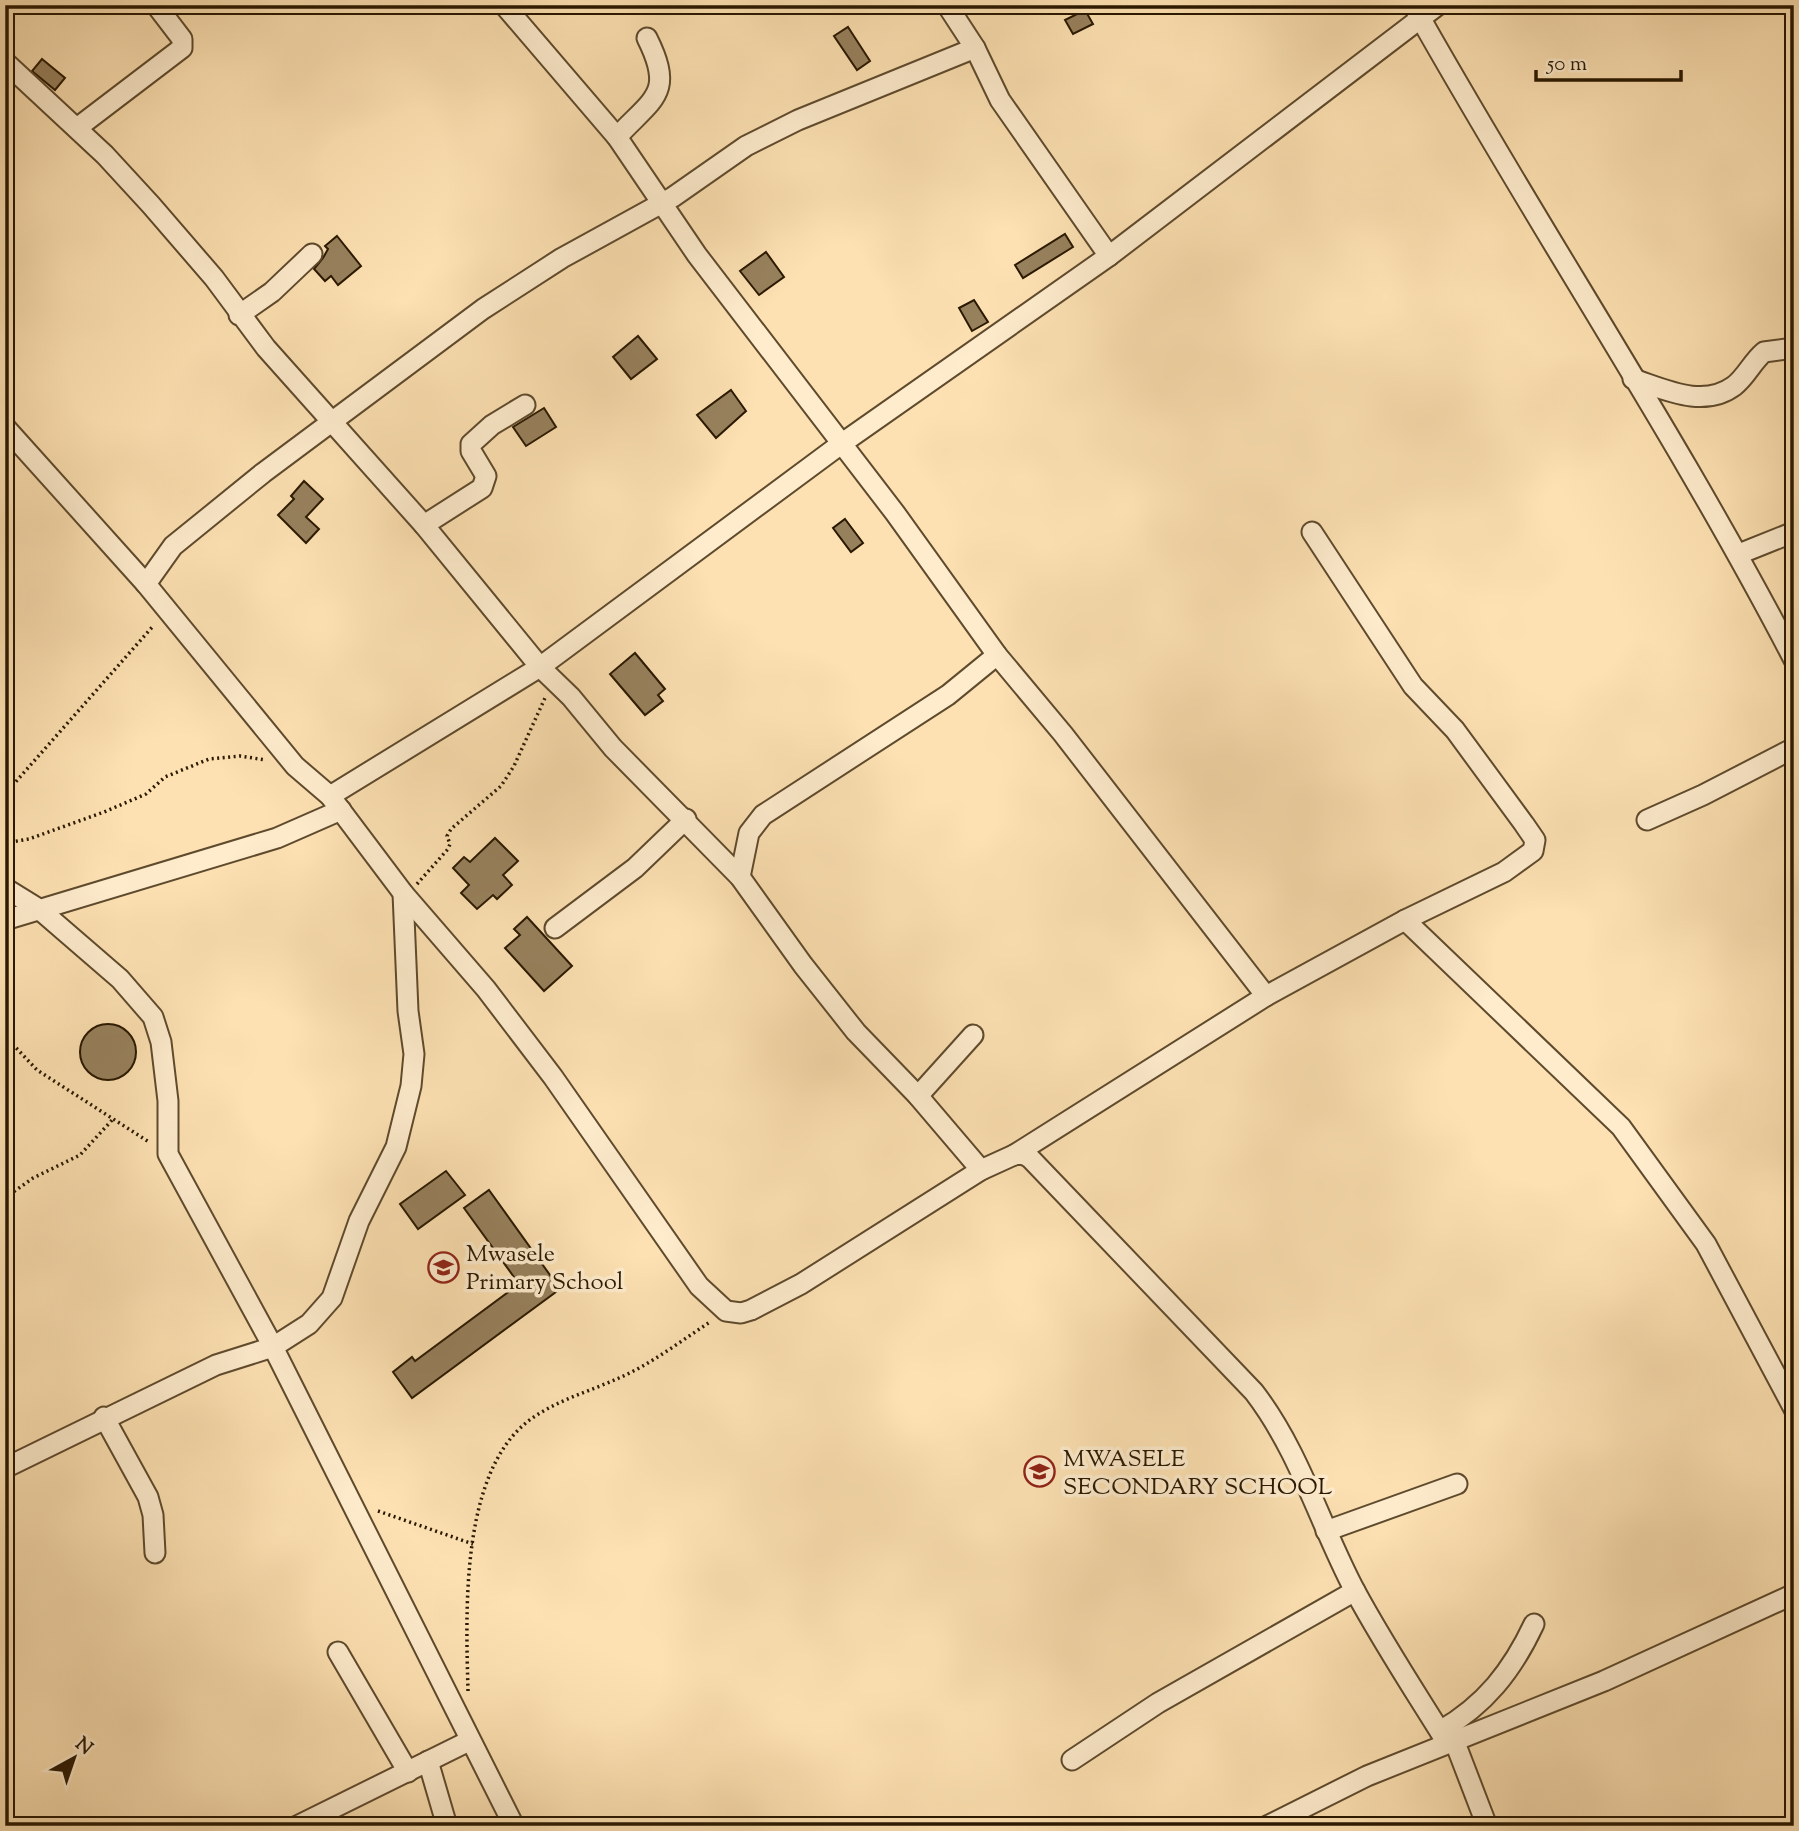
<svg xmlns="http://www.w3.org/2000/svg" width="1799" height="1831" font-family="'Sorts Mill Goudy',serif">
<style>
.building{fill:#97815d;stroke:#291801;stroke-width:2}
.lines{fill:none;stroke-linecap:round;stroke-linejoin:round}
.minor-casing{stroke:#5e4a2d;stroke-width:23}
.path{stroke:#291801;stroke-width:3.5;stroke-dasharray:2 3.5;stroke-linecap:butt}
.minor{stroke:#feeccd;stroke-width:19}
.labels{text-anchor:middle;stroke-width:7;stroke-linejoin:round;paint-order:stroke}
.poi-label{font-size:24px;fill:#291801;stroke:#feeccd;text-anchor:start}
</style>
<rect width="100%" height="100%" fill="#fde1b2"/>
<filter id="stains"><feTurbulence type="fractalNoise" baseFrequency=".00286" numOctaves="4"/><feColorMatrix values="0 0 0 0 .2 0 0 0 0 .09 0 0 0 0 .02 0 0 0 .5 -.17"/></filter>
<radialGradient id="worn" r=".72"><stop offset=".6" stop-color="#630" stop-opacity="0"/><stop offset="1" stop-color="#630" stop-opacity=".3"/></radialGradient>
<g class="building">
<path d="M1085,10L1093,24L1073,34L1065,20Z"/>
<path d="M848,27L870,61L857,70L834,36Z"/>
<path d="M42,59L65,78L55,90L32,71Z"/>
<path d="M1065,234L1073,247L1023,278L1015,265Z"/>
<path d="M337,236L361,266L338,285L331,276L325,281L314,269L323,258L328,249L325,246Z"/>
<path d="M766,252L784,277L759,295L740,271Z"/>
<path d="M974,300L988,322L972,331L959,308Z"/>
<path d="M638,336L657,359L631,379L613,357Z"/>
<path d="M731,390L746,411L716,438L697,415Z"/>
<path d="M544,408L556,427L526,446L513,427Z"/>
<path d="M304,481L323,499L306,517L319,529L306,543L278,515L294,499L291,496Z"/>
<path d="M845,519L863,543L851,552L833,528Z"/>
<path d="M635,653L665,689L658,695L663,701L645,715L610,674Z"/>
<path d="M495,838L518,861L503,875L512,885L497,899L493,895L477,909L461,893L469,885L453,868L464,857L470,862Z"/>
<path d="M527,917L572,966L544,991L505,948L520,935L514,929Z"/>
<circle cx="108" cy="1052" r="28"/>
<path d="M446,1171L465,1195L418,1229L400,1204Z"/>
<path d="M489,1190L560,1289L412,1398L393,1372L412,1357L415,1361L519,1284L464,1208Z"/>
</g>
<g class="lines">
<defs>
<g id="minor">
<path d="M504,5L617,137L697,255L895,513L997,655L1063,734L1266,996"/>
<path d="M1413,5C1536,225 1678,436 1794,660"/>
<path d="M975,48L1000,100L1109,256"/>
<path d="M5,62L105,155L151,205L214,278L266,348L424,525L540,667L571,697L613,748L740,877L803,965L856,1032L918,1096L981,1170"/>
<path d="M77,128L182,48V39L156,5"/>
<path d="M617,137C653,98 675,94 647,38"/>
<path d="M239,315L272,292L312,254"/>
<path d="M1633,379C1664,389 1703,409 1734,386C1746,377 1752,362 1764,352L1794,348"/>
<path d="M5,427L146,584L295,766L330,796L403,893L486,989L553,1077L699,1286L726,1311L741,1313L751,1310L801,1284L981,1170L1014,1155L1023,1154L1030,1158L1254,1392C1300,1452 1320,1525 1355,1591C1383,1643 1416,1693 1447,1743"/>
<path d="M424,525L482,488L486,476L471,451V444L492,425L525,405"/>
<path d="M1739,554L1794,532"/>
<path d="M146,584L173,546L263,473L483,309L562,258L673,197L746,146L798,120L975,48L947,5"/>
<path d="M330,796L540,667L841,444L1109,256L1438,5"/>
<path d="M1647,820L1703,795L1794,748"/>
<path d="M740,877L749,833L763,815L948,695L997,655"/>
<path d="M5,888L39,909L120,979L153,1017L161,1042L168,1101V1154L271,1343L514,1826"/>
<path d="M5,920L277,838L341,810"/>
<path d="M1405,920L1621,1127L1706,1244L1794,1409"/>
<path d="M555,928L635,868L686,819"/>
<path d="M918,1096L973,1035"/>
<path d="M1014,1155L1266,996L1405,920L1504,872L1533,851L1535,840L1524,824L1455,730L1413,686L1312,532"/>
<path d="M104,1417L148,1497L153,1515L155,1553"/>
<path d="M5,1468L216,1365L273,1347L309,1324L332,1298L359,1221L396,1147L411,1086L414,1054L408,1011L403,893"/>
<path d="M1326,1531L1457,1484"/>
<path d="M338,1652L408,1772"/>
<path d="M1440,1731C1485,1705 1512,1671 1534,1624"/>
<path d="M1454,1740L1487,1826"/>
<path d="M1072,1760L1158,1703L1355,1591"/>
<path d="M428,1761L447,1826"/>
<path d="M297,1826L469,1741"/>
<path d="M1267,1826L1367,1776L1604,1681L1794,1594"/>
</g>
</defs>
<use href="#minor" class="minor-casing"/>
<g class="path">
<path d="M302,5L325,10L340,5"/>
<path d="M5,794L154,625"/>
<path d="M5,843L29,839L104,812L146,794L165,777L209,759L240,756L266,760"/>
<path d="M417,884L448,849L450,844L447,836L451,829L501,786L514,766L545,698"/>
<path d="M5,1036L37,1070L149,1142"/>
<path d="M5,1198L33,1178L80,1155L114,1118"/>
<path d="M378,1511L473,1544"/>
<path d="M468,1691C466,1613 460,1476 527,1422C554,1401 588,1392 619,1378C651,1364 681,1341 710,1322"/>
</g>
<use href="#minor" class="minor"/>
</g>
<defs>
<symbol id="school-ring" viewBox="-11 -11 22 22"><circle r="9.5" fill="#feeccd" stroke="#8f2418" stroke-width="1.5"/><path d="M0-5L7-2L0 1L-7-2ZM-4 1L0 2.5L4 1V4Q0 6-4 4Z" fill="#8f2418"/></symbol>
</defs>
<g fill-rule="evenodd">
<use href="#school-ring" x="426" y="1250" width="35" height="35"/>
<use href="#school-ring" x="1022" y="1454" width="35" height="35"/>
</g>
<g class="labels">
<g class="poi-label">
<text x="466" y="1261">Mwasele<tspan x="466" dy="28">Primary School</tspan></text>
<text x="1063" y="1466">MWASELE<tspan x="1063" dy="28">SECONDARY SCHOOL</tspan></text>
</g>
</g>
<rect width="1799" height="1831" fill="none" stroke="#fde1b2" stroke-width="28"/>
<rect x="7" y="7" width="1785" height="1817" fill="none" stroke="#291801" stroke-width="3.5"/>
<rect x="14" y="14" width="1771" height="1803" fill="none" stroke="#291801" stroke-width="2"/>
<g transform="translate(74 1758) rotate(40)" stroke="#feeccd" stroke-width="5" paint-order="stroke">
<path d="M0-5L12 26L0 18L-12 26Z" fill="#291801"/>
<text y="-10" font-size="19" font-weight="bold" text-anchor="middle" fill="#291801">N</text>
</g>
<path d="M1536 70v10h145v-10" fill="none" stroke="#291801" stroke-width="3.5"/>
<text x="1547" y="70" font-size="21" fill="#291801" stroke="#feeccd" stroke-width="5" paint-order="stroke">50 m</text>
<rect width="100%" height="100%" filter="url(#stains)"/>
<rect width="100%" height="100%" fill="url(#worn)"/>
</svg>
